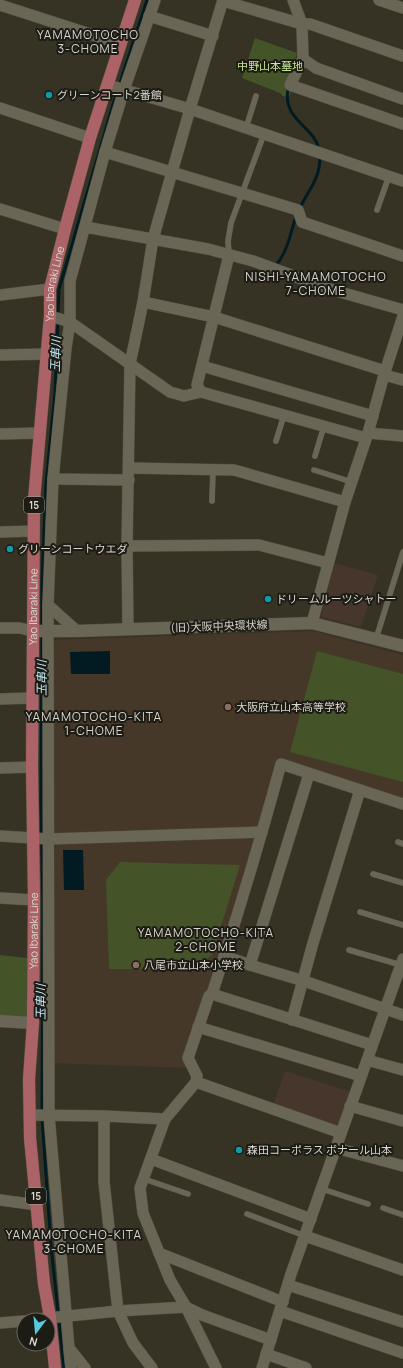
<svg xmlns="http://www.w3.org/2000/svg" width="403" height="1368" font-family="Manrope,'Noto Sans JP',sans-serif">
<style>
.commercial{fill:#47362c}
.education{fill:#453829}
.green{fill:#455328}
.water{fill:#021b22}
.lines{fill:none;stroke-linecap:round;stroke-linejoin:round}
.stream{stroke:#021b22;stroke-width:3}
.lane-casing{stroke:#525043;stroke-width:6}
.street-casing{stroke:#525043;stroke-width:12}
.secondary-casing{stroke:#525043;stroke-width:13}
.primary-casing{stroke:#525043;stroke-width:13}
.lane{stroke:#696656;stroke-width:5.5}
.street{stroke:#696656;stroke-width:11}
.secondary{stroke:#696656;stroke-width:12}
.primary{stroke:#ac6368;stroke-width:12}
.culture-dot{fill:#0f9aa8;stroke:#1c1b14;stroke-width:1.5}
.education-dot{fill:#8d6e63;stroke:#1c1b14;stroke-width:1.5}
.labels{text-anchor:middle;stroke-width:4;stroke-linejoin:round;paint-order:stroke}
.shield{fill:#1c1b14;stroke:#a09f96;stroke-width:1}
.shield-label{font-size:10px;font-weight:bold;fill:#d9d7ce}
.park-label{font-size:11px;fill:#c9e891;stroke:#1c1b14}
.poi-label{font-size:11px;fill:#d9d7ce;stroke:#1c1b14;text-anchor:start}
.street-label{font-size:11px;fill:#d9d7ce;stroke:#1c1b14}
.neighbourhood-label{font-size:12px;letter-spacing:1px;fill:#d9d7ce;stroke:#1c1b14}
.water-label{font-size:12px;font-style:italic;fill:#c1eaf8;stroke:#1c1b14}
</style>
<rect width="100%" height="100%" fill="#363325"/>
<g class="commercial">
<path d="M334,563L378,575L361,627L321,617Z"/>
<path d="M285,1071L351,1092L340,1123L334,1126L273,1105Z"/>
</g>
<g class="education">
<path d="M313,631L403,655V801L279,760L258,830L58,836L54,832L51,640Z"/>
<path d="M258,837L188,1068L53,1063L55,846L56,843Z"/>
</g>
<g class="green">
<path d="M255,38L297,53L293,70L292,87L289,97L283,96L280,93L242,78Z"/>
<path d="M317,651L403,674V782L290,752Z"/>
<path d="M120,862L240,865L212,955L193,969H109L106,880Z"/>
<path d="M0,955L27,958L28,1018L0,1015Z"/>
</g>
<g class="water">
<path d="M110,651V674H71L70,652Z"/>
<path d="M63,850H83L84,890H64Z"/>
</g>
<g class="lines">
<g class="stream">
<path d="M119,86L147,0"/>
<path d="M288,89C282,120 314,126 319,149"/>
<path d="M300,208C309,189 320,179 320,157"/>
<path d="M276,265C287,253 291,232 296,216"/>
<path d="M58,315L59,289L117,91"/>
<path d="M42,628V583L46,484L55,393L58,321"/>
<path d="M42,1112L43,909L41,800L42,634"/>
<path d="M42,1118L51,1246L64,1368"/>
</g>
<defs>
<g id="lane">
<path d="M246,128L256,96"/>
<path d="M377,210L389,176"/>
<path d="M229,255L228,241L231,223L264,134"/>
<path d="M276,441L284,415"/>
<path d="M315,456L324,426"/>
<path d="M314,470L352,482"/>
<path d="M212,501L213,469"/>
<path d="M376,639L403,552"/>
<path d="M398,842L403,844"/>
<path d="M373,874L403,883"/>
<path d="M360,912L403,925"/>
<path d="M349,950L401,965"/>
<path d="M144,1179L188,1194"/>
<path d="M322,1189L368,1204"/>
<path d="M383,1208L403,1215"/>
<path d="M247,1214L305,1236"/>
</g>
<g id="street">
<path d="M293,0L302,24L303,59L316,68L403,99"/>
<path d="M379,0L403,8"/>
<path d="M223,1L302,24H310L403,56"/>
<path d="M0,5L121,44"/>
<path d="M149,16L213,36"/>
<path d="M303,59L290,85L403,124"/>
<path d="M108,85L190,109L403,181"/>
<path d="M0,108L90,138"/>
<path d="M105,152L298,210L302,222L403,256"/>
<path d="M0,209L65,229"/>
<path d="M85,227L208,249L253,261L326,288L403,310"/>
<path d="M0,295L50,289"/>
<path d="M143,302L214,317L385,371"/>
<path d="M50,316L70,322L170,392L184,396L201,392L366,438"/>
<path d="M0,355L47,354"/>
<path d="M202,366L373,416"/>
<path d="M384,375L403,380"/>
<path d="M201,392L197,385L229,255"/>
<path d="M368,433L403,436"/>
<path d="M0,434L40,433"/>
<path d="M129,468L234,470L345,502"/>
<path d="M53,479L129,480"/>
<path d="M0,532L34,531"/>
<path d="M127,546L259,545L328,563"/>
<path d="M48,605L49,1115L69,1348L85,1368"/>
<path d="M312,623L345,502L368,433L384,375L403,316"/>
<path d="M0,628H20L32,631"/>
<path d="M128,629L127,546L130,364L143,302L153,239L190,109L223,0"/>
<path d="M77,631L48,605L53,479L66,348L70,322V281L105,152L124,90L155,0"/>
<path d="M0,699L32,698"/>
<path d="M0,768L32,767"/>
<path d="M0,836L49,839L262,832"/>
<path d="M0,898L34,900"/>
<path d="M224,956L250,965L304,981L403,1015"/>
<path d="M250,965L309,774"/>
<path d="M212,994L372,1045"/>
<path d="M292,1020L313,943L360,790"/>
<path d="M198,1027L361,1076"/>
<path d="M367,1060L403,1070"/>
<path d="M196,1082L341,1133"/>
<path d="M350,1106L403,1121"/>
<path d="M30,1115L104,1116L165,1119"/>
<path d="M104,1116V1182L118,1311L133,1343L152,1368"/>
<path d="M336,1148L403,1166"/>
<path d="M151,1159L311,1219"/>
<path d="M0,1200L37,1205"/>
<path d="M305,1236L403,1270"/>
<path d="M159,1253L283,1302"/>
<path d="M288,1285L403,1322"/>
<path d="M280,1311L403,1353"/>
<path d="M29,1320L118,1311L186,1307L202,1315L271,1340"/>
<path d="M0,1323L24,1321"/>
<path d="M69,1349L71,1368"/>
<path d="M266,1354L306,1368"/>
<path d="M216,1368L186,1307L170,1280L143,1213L140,1188L165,1119L196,1082L197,1076L188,1058L209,996L212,994C237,918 260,841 281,764L403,804"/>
<path d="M262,1368L291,1274L403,959"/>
</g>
<g id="secondary">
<path d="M32,631H77L312,623L403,646"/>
<path d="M0,1021L33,1023"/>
</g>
<g id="primary">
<path id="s1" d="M55,1368L50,1317L44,1284L30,1138L29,1079L33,1023L34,900L32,767L34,500L50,316V289L65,229L90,138L135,0"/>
</g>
</defs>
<use href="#lane" class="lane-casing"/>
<use href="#street" class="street-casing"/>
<use href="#secondary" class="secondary-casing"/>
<use href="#primary" class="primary-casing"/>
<use href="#lane" class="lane"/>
<use href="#street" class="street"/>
<use href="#secondary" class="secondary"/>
<use href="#primary" class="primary"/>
</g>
<g class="culture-dot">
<circle cx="49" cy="95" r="4"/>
<circle cx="10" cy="549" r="4"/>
<circle cx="268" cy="599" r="4"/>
<circle cx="239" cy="1150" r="4"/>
</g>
<g class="education-dot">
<circle cx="228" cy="707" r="4"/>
<circle cx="136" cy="965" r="4"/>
</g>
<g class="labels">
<g class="shield">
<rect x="24" y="497" width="20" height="16" rx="3"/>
<rect x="26" y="1188" width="20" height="16" rx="3"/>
</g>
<g class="shield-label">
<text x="34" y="509">15</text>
<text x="36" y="1200">15</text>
</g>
<g class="park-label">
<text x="270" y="70">中野山本墓地</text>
</g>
<g class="poi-label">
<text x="57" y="99">グリーンコート2番館</text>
<text x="18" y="553">グリーンコートウエダ</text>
<text x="276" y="603">ドリームルーツシャトー</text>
<text x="236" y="711">大阪府立山本高等学校</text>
<text x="144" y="969">八尾市立山本小学校</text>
<text x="247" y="1154">森田コーポラス ボナール山本</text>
</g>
<g class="street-label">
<text dy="4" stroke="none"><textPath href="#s1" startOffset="1087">Yao Ibaraki Line</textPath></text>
<text dy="4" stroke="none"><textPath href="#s1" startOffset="763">Yao Ibaraki Line</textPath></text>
<text transform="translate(219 626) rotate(-2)" y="4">(旧)大阪中央環状線</text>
<text dy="4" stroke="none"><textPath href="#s1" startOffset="439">Yao Ibaraki Line</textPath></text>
</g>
<g class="neighbourhood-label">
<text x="88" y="39">YAMAMOTOCHO<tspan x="88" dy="14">3-CHOME</tspan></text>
<text x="316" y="281">NISHI-YAMAMOTOCHO<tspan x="316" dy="14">7-CHOME</tspan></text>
<text x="94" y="721">YAMAMOTOCHO-KITA<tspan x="94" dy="14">1-CHOME</tspan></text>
<text x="206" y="937">YAMAMOTOCHO-KITA<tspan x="206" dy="14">2-CHOME</tspan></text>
<text x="74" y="1239">YAMAMOTOCHO-KITA<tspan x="74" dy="14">3-CHOME</tspan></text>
</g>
<g class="water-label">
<text transform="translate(56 354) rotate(-88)" y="4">玉串川</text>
<text transform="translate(42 678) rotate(-90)" y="4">玉串川</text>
<text transform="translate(41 1002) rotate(-90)" y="4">玉串川</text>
</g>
</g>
<g transform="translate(36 1332) rotate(196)"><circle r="19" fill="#1c1b14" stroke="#68665e"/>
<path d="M0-3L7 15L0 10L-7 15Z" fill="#55cae0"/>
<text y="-6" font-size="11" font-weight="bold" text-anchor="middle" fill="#d9d7ce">N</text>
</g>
</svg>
